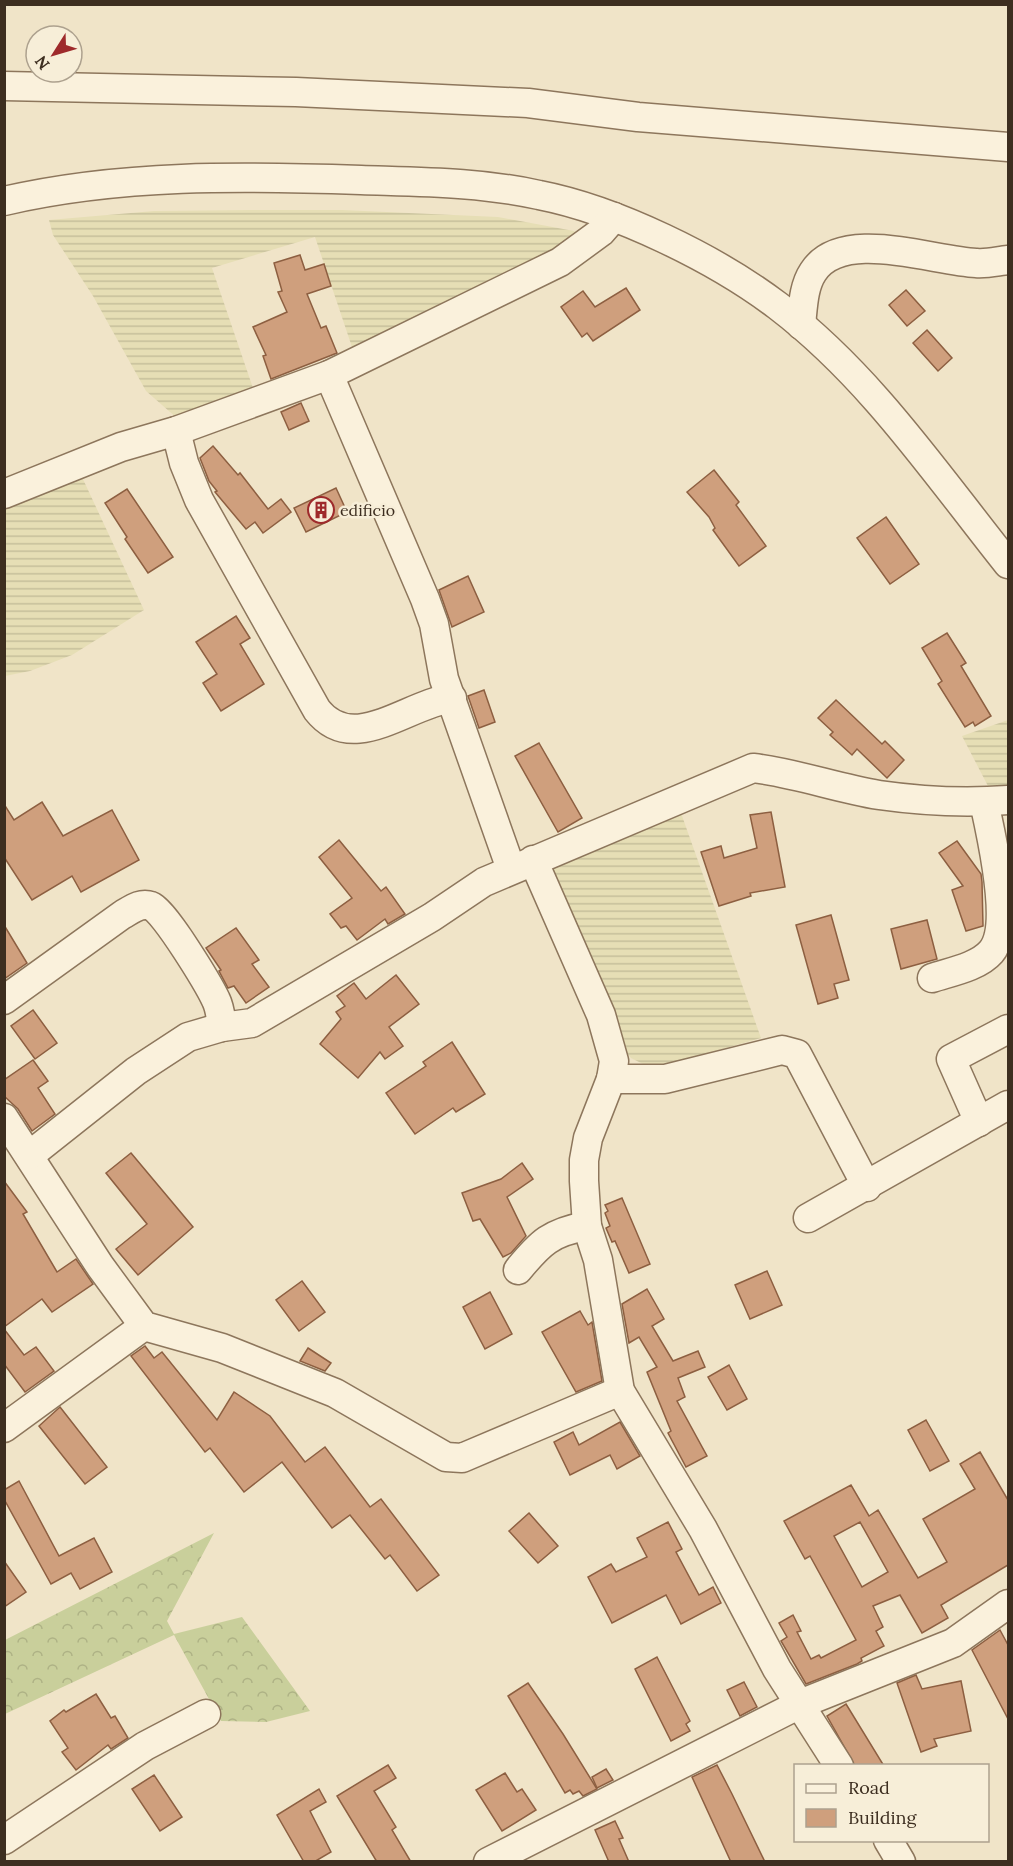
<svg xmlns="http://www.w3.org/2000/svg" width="1013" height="1866" font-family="Lora,serif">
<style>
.farmland{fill:url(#farmland-rules)}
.forest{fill:url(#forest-crowns)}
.building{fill:#cf9f7d;stroke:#8d5f41;stroke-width:1.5;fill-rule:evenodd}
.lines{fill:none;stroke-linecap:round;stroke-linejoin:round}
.minor-casing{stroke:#8d765c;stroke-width:31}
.minor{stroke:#faf1dc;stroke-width:28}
.labels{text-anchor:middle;stroke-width:5;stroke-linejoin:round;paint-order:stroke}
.poi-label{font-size:16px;fill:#3d2e20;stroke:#f7eed8;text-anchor:start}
</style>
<defs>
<pattern id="farmland-rules" width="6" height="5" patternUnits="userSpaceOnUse" patternTransform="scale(1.5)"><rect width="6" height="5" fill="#e6deb5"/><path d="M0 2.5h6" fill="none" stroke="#c6bf9b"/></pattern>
<pattern id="forest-crowns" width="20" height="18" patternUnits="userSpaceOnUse" patternTransform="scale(1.5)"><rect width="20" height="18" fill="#c9cf9b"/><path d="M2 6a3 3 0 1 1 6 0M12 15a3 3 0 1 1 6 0" fill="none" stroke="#aeb285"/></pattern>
</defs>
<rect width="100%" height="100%" fill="#f0e4c8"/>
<g class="farmland">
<path d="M251,210H342L498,217L574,231L580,239L354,353L315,237L212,268L254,391L178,419L146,391L93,296L53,235L49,220L154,211Z"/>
<path d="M82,477L144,610L72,655L30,671L5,676V507Z"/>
<path d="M1008,720V788H989L962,736Z"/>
<path d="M681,813L761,1038L670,1064L647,1066L631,1058L622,1048L549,863Z"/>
</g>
<path class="forest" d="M214,1533L167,1621L174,1634L242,1617L310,1711L266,1722L221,1721L174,1635L5,1714V1640Z"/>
<g class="building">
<path d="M300,255L305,270L324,264L331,286L307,294L321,328L326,326L337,353L271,379L263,356L266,355L253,327L287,312L278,292L282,291L274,263Z"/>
<path d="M626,288L640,310L593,341L587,333L582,337L561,307L583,291L595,307Z"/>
<path d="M906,290L925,311L907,326L889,305Z"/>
<path d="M927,330L952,358L938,371L913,343Z"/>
<path d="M301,403L309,421L289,430L281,412Z"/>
<path d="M213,446L238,475L240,473L268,509L281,499L291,512L263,533L255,522L246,529L215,492L217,491L209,481L200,458Z"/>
<path d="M714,470L739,502L736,505L766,546L739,566L713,530L715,528L709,517L687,492Z"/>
<path d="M336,488L347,512L306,532L294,508Z"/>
<path d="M127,489L173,557L148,573L125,539L127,537L105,503Z"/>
<path d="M886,517L919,564L890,584L857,538Z"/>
<path d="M468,576L484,612L452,627L439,590Z"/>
<path d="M236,616L250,638L240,644L264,684L221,711L203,683L217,674L196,642Z"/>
<path d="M947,633L966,663L961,666L991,716L975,726L973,722L965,727L938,684L942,681L922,648Z"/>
<path d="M484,690L495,722L479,728L468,696Z"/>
<path d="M836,700L882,744L885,741L904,760L887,778L857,749L852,755L830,735L833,732L818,718Z"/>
<path d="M539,743L582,818L558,832L515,756Z"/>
<path d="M42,802L63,836L112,810L139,860L81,892L72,876L32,900L4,857V804L14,820Z"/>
<path d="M771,812L785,887L750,893L751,896L719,906L701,852L721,846L724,858L757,848L750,815Z"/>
<path d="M339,840L381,891L386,887L405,914L388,924L385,919L357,940L346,926L341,928L330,914L352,898L319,857Z"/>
<path d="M957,841L981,874L982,882L983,926L966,931L952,890L963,886L939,853Z"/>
<path d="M831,915L849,980L834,984L838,998L818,1004L796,925Z"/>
<path d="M927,920L937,959L901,969L891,929Z"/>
<path d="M4,925L27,963L4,979Z"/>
<path d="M236,928L259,960L252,964L269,987L246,1003L234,986L228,988L219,971L221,970L206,948Z"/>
<path d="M396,975L419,1004L389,1027L403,1046L385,1059L380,1052L358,1078L320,1044L341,1019L336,1012L345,1006L337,996L354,983L366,999Z"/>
<path d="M33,1010L57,1043L35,1059L11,1026Z"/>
<path d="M452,1042L485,1094L456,1112L453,1108L415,1134L386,1093L426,1066L423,1062Z"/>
<path d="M33,1060L48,1081L38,1088L55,1114L32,1131L18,1109L4,1096V1080Z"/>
<path d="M131,1153L193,1227L138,1275L116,1249L147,1224L106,1173Z"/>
<path d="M522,1163L533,1179L507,1197L526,1236L511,1253L503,1257L480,1219L473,1221L462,1193L501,1179Z"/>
<path d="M4,1181L27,1212L23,1214L57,1272L76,1259L93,1284L52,1312L42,1299L4,1327Z"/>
<path d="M622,1198L650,1264L629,1273L615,1241L612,1242L606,1228L610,1226L605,1213L608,1211L605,1205Z"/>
<path d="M767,1271L782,1305L750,1319L735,1285Z"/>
<path d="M302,1281L325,1312L299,1331L276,1300Z"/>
<path d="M647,1289L664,1319L652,1326L673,1361L698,1351L705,1367L678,1378L685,1397L677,1401L707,1456L686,1467L668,1433L671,1431L647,1372L657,1367L639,1337L629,1343L622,1304Z"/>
<path d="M490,1292L512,1334L485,1349L463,1307Z"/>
<path d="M580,1311L588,1325L592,1322L602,1381L576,1392L542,1332Z"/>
<path d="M4,1329L24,1355L36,1347L54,1371L25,1392L4,1364Z"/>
<path d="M145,1346L154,1358L162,1352L217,1420L234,1392L270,1416L305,1462L325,1447L370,1507L381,1499L439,1575L417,1591L390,1555L385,1559L350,1515L332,1528L282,1462L244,1492L210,1448L205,1452L131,1356Z"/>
<path d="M308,1348L331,1363L325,1371L300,1361Z"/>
<path d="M729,1365L747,1399L727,1410L708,1377Z"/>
<path d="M60,1407L107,1467L85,1484L39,1426Z"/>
<path d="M926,1420L949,1461L930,1471L908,1430Z"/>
<path d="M620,1422L640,1456L617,1469L610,1455L570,1475L554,1442L573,1432L579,1445Z"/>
<path d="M980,1452L1008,1500V1565L941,1605L948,1618L922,1633L900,1595L873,1606L883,1627L876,1631L884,1646L861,1658L862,1661L857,1664L806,1684L781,1641L787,1637L779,1623L793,1615L801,1631L797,1632L811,1659L819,1655L821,1658L856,1640L810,1556L805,1559L784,1521L851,1485L869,1516L878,1510L918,1578L947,1562L923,1519L975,1489L960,1464ZM860,1522L888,1572L862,1587L834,1536Z"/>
<path d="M19,1481L59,1556L94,1538L112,1572L80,1589L71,1573L51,1584L4,1499V1490Z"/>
<path d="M529,1513L558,1546L538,1563L509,1531Z"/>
<path d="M668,1522L682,1549L676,1552L699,1595L713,1587L721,1603L681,1624L666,1595L612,1623L588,1577L611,1564L616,1572L647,1557L637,1538Z"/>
<path d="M4,1561L26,1592L4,1607Z"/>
<path d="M1000,1630L1008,1645V1719L972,1650Z"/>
<path d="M657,1657L690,1721L686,1724L690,1731L671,1741L635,1669Z"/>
<path d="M916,1675L922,1689L961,1681L971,1731L934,1739L937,1746L921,1752L897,1683Z"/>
<path d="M744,1682L757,1707L740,1716L727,1690Z"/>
<path d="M528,1683L563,1734L597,1789L583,1796L579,1791L573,1794L570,1790L565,1793L508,1696Z"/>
<path d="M96,1694L111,1718L115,1716L128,1738L111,1749L108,1745L76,1770L62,1752L68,1748L50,1721L64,1710L66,1712Z"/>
<path d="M846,1704L884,1766H855L827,1716Z"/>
<path d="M388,1765L396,1778L374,1791L396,1827L392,1830L411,1862H377L337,1796Z"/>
<path d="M717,1765L732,1794L765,1862H731L692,1777Z"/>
<path d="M606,1769L613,1780L597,1788L592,1777Z"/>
<path d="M505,1773L517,1792L522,1789L536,1810L502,1831L476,1790Z"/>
<path d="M154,1775L182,1817L160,1831L132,1789Z"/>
<path d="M319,1789L326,1802L310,1811L331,1852L314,1862H304L277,1815Z"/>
<path d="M615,1821L623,1838L619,1839L629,1862H609L595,1830Z"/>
</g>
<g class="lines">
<defs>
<g id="minor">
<path d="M4,86L296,92L528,103L638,117L1008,147"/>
<path d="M4,201C121,174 242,176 361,180C420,182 481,182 539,195C616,210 716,259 778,306C871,377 936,474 1008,564"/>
<path d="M801,325C803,308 803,287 813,272C842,227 932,261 976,263C987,264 998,261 1008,260"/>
<path d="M329,375L425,599L434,624L444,679L511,869"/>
<path d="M176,431L184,463L199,500L317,710C353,756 407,704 452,698"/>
<path d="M4,494L121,447L176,431L329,375L560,262L601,232L614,217"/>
<path d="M533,860L601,1015L614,1061L611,1079L588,1138L584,1160V1181L587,1226L598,1260L620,1391L703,1529L777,1669L839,1766"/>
<path d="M932,978C950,972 978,967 991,952C1013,927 991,834 984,802"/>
<path d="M4,1000L122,915C131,910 140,902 151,906C164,910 209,985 216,1000C220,1008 221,1018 222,1027"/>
<path d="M611,1079H665L782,1050L797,1054L867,1187"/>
<path d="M4,1118L100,1266L144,1326L222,1348L335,1393L446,1457L462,1458L620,1391"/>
<path d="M979,1122L951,1059L1008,1029"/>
<path d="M30,1155L136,1071L188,1037L222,1027L252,1023L432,917L484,882L753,768C796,773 836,788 879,795C921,801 967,803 1008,800"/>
<path d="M808,1218L1008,1105"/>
<path d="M518,1270C540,1243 551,1232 587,1226"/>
<path d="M4,1428L144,1326"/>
<path d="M4,1840L145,1746L206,1714"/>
<path d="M888,1840L901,1862"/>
<path d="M488,1862L800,1704L953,1643L1008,1604"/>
</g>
</defs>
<use href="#minor" class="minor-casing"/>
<use href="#minor" class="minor"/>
</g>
<defs>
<symbol id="building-ring" viewBox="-11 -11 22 22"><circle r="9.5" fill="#f7eed8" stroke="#9e2a2b" stroke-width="1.5"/><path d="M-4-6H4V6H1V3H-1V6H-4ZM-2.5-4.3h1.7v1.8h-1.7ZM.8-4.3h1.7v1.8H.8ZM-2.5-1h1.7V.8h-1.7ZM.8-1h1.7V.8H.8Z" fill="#9e2a2b"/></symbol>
</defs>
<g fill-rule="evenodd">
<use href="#building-ring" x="306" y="495" width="30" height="30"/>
</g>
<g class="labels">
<g class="poi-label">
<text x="340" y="516">edificio</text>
</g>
</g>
<rect width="1013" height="1866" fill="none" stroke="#3d2e20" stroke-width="12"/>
<rect x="794" y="1764" width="195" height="78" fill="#f7eed8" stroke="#ada18e" stroke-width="1.5"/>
<rect x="806" y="1784" width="30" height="9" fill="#faf1dc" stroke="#ada18e" stroke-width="1.5"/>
<text x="848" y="1794" font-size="18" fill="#3d2e20">Road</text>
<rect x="806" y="1809" width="30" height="18" fill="#cf9f7d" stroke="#ada18e" stroke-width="1.5"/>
<text x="848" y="1824" font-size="18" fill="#3d2e20">Building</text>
<g transform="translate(54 54) rotate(233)"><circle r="28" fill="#f7eed8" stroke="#ada18e" stroke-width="1.5"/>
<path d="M0-4.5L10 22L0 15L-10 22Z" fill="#9e2a2b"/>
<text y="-9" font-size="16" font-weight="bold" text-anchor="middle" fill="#3d2e20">N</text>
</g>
</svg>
